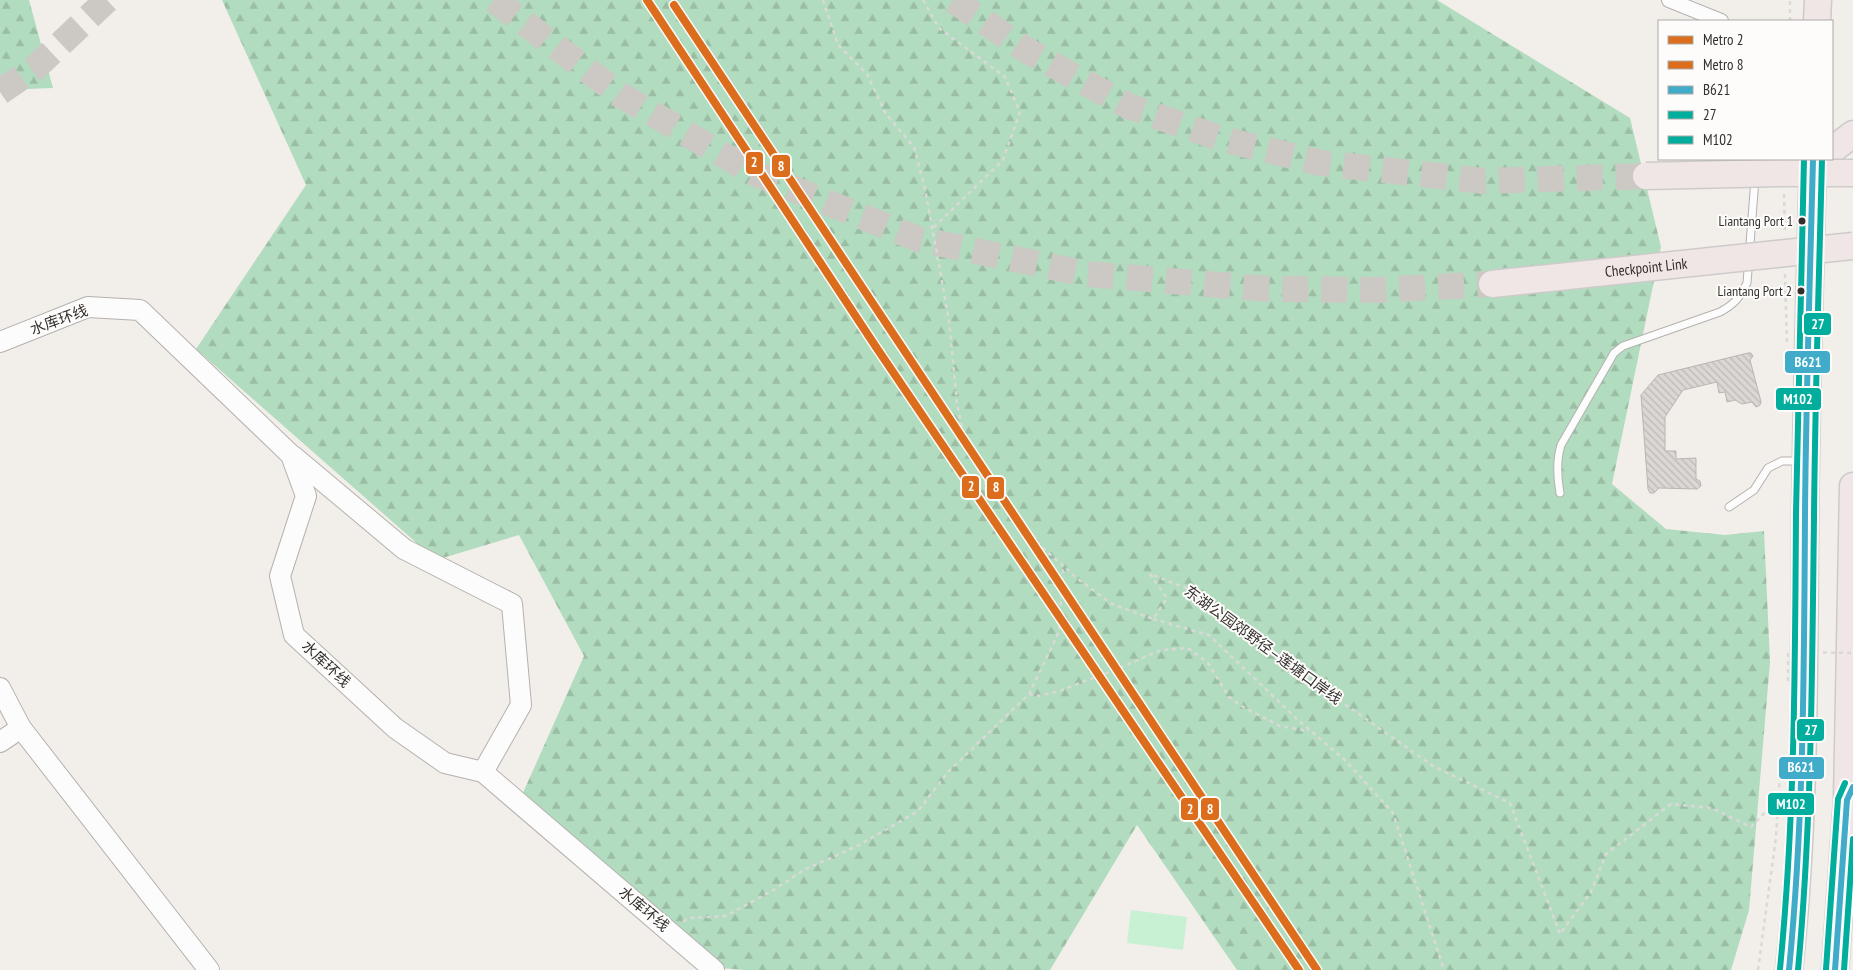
<svg xmlns="http://www.w3.org/2000/svg" width="1853" height="970" font-family="'PT Sans Narrow','Noto Sans SC',sans-serif">
<style>
.forest{fill:url(#forest-firs)}
.park{fill:#c8f0d3}
.building{fill:url(#building-back-hatch);stroke:#b9b6b2}
.lines{fill:none;stroke-linecap:round;stroke-linejoin:round}
.highway-tunnel{stroke:#ccc8c4;stroke-width:26;stroke-dasharray:26 13;stroke-linecap:butt}
.lane-casing{stroke:#b4b1ae;stroke-width:9}
.street-casing{stroke:#b4b1ae;stroke-width:16}
.secondary-casing{stroke:#b4b1ae;stroke-width:22}
.highway-casing{stroke:#cdcbca;stroke-width:29}
.path{stroke:#d9d9d7;stroke-width:2.5;stroke-dasharray:4 4;stroke-linecap:butt}
.lane{stroke:#fdfcfc;stroke-width:7}
.street{stroke:#fdfcfc;stroke-width:14}
.secondary{stroke:#fdfcfc;stroke-width:20}
.highway{stroke:#f0e6e6;stroke-width:26}
.highway-bridge-casing{stroke:#cdcbca;stroke-width:29;stroke-linecap:butt}
.path-bridge{stroke:#d9d9d7;stroke-width:2.5;stroke-dasharray:4 4;stroke-linecap:butt}
.highway-bridge{stroke:#f0e6e6;stroke-width:26}
.bus-1-casing{stroke:#fefcfb;stroke-width:10}
.bus-2-casing{stroke:#fefcfb;stroke-width:10}
.bus-3-casing{stroke:#fefcfb;stroke-width:10}
.bus-1{stroke:#41abca;stroke-width:6}
.bus-2{stroke:#01ad9c;stroke-width:6}
.bus-3{stroke:#01ad9c;stroke-width:6}
.metro-1-casing{stroke:#fefcfb;stroke-width:11}
.metro-2-casing{stroke:#fefcfb;stroke-width:11}
.metro-1{stroke:#db6d1c;stroke-width:8}
.metro-2{stroke:#db6d1c;stroke-width:8}
.bus-dot{fill:#322f2c;stroke:#fefcfb;stroke-width:2}
.labels{text-anchor:middle;stroke-width:4;stroke-linejoin:round;paint-order:stroke}
.bus-label{font-size:14px;fill:#322f2c;stroke:#fefcfb;text-anchor:end}
.street-label{font-size:15px;fill:#322f2c;stroke:#fefcfb}
.line-badge{stroke:#fefcfb;stroke-width:2}
.badge-label{font-size:14px;text-anchor:middle;font-weight:bold;fill:#fff}
</style>
<defs>
<pattern id="forest-firs" width="22" height="20" patternUnits="userSpaceOnUse" patternTransform="scale(1.25)"><rect width="22" height="20" fill="#b2dcbf"/><path d="M5 1l3.5 6h-7zM16 11l3.5 6h-7z" fill="#9abda4"/></pattern>
<pattern id="building-back-hatch" width="6" height="6" patternUnits="userSpaceOnUse" patternTransform="scale(1.25)"><rect width="6" height="6" fill="#dad7d4"/><path d="M-1 5l2 2M0 0l6 6M5-1l2 2" fill="none" stroke="#bcb9b6"/></pattern>
</defs>
<rect width="100%" height="100%" fill="#f2eeea"/>
<g class="forest">
<path d="M0,0H29L53,88L0,90Z"/>
<path d="M222,0H1437L1630,118L1661,247L1612,484L1666,529L1725,535L1764,531L1770,662L1749,910L1731,970H1237L1137,825L1050,970H744L721,968L522,795L584,656L519,535L436,560L196,349L306,185Z"/>
</g>
<path class="park" d="M1131,910L1187,917L1183,950L1127,943Z"/>
<path class="building" d="M1748,353H1751L1753,356L1750,360L1761,402L1760,405L1756,407L1752,402L1742,404L1735,400L1727,402L1725,392L1719,393L1717,382L1683,390L1665,417V451H1676V459L1696,458V479L1700,481L1701,486L1697,489L1659,488L1654,493H1650L1648,489L1641,395L1658,375Z"/>
<g class="lines">
<g class="highway-tunnel">
<path d="M494,0L619,94L754,173L918,239L1087,274L1269,289L1377,290L1492,284"/>
<path d="M953,0L1026,50L1128,106L1222,139L1321,163L1484,181L1646,176"/>
<path d="M0,92L35,68L107,0"/>
</g>
<defs>
<g id="lane">
<path d="M1560,493C1557,476 1556,461 1561,445L1614,353L1623,346L1720,312C1735,304 1740,297 1747,283L1755,179"/>
<path d="M1729,507L1754,490L1768,468L1782,461H1800"/>
</g>
<path id="street" d="M1669,0L1721,21"/>
<g id="secondary">
<path d="M0,342L88,307L140,310L291,455L306,496L280,576L294,635L395,728L445,763L483,772L714,970"/>
<path d="M293,456L404,549L512,604L521,705L483,772"/>
<path d="M0,688L21,728L209,970"/>
<path d="M0,742L21,728"/>
</g>
<g id="highway">
<path d="M1817,21L1818,0"/>
<path d="M1832,150L1853,134"/>
<path d="M1789,970C1805,824 1804,677 1805,530C1806,406 1810,282 1813,159"/>
<path d="M1835,970L1847,800L1853,486"/>
</g>
</defs>
<use href="#lane" class="lane-casing"/>
<use href="#street" class="street-casing"/>
<use href="#secondary" class="secondary-casing"/>
<use href="#highway" class="highway-casing"/>
<g class="path">
<path d="M823,0L838,45L867,74L886,114L914,147L925,189L949,320L957,404L967,449L986,485L1014,518L1042,547L1078,579L1112,604L1153,619L1167,598L1150,574L1186,588L1222,612L1329,693L1433,766L1510,803L1560,934L1591,892L1606,854L1671,804L1712,808L1751,827L1777,800"/>
<path d="M923,0L939,28L1005,77L1020,112L1003,160L932,229"/>
<path d="M1790,21V0"/>
<path d="M1784,194L1785,233"/>
<path d="M1785,274L1787,346"/>
<path d="M1153,619L1209,635L1297,719L1346,761L1393,813L1444,970"/>
<path d="M1029,694L1039,696L1059,691L1117,669L1161,650L1188,648L1208,663L1229,697L1243,707L1280,726L1309,731"/>
<path d="M683,921L691,918L726,916L775,889L804,870L859,845L918,811L947,773L1029,694L1059,632L1063,565"/>
<path d="M1758,970L1776,837L1781,758"/>
</g>
<use href="#lane" class="lane"/>
<use href="#street" class="street"/>
<use href="#secondary" class="secondary"/>
<use href="#highway" class="highway"/>
<defs>
<g id="highway-bridge">
<path d="M1646,176L1781,173H1853"/>
<path id="s1" d="M1492,284L1853,246"/>
</g>
</defs>
<use href="#highway-bridge" class="highway-bridge-casing"/>
<path class="path-bridge" d="M1788,681V652L1853,653"/>
<use href="#highway-bridge" class="highway-bridge"/>
<defs>
<g id="bus-1">
<path d="M1789,970C1804,818 1804,666 1805,514C1806,395 1810,277 1813,159"/>
<path d="M1835,970L1847,800L1853,787"/>
</g>
<g id="bus-2">
<path d="M1798,970C1812,819 1812,669 1814,518C1815,398 1819,279 1822,159"/>
<path d="M1844,970L1853,839"/>
</g>
<g id="bus-3">
<path d="M1780,969C1795,817 1795,666 1796,513C1798,395 1801,277 1804,159"/>
<path d="M1826,969L1838,799L1845,783"/>
</g>
</defs>
<use href="#bus-1" class="bus-1-casing"/>
<use href="#bus-2" class="bus-2-casing"/>
<use href="#bus-3" class="bus-3-casing"/>
<use href="#bus-1" class="bus-1"/>
<use href="#bus-2" class="bus-2"/>
<use href="#bus-3" class="bus-3"/>
<defs>
<path id="metro-1" d="M647,0L876,347L1299,970"/>
<path id="metro-2" d="M674,5L1317,970"/>
</defs>
<use href="#metro-1" class="metro-1-casing"/>
<use href="#metro-2" class="metro-2-casing"/>
<use href="#metro-1" class="metro-1"/>
<use href="#metro-2" class="metro-2"/>
</g>
<g class="bus-dot">
<circle cx="1802" cy="221" r="4.5"/>
<circle cx="1801" cy="291" r="4.5"/>
</g>
<g class="labels">
<g class="bus-label">
<text x="1793" y="226">Liantang Port 1</text>
<text x="1792" y="296">Liantang Port 2</text>
</g>
<g class="street-label">
<text dy="5" stroke="none"><textPath href="#s1" startOffset="155">Checkpoint Link</textPath></text>
<text transform="translate(59 320) rotate(-20)" y="5">水库环线</text>
<text transform="translate(1263 645) rotate(36)" y="5">东湖公园郊野径—莲塘口岸线</text>
<text transform="translate(326 664) rotate(43)" y="5">水库环线</text>
<text transform="translate(644 909) rotate(40)" y="5">水库环线</text>
</g>
</g>
<g class="line-badge">
<rect x="745" y="151" width="19" height="24" rx="5" fill="#db6d1c"/>
<rect x="771" y="154" width="20" height="24" rx="5" fill="#db6d1c"/>
<rect x="1803" y="312" width="29" height="24" rx="5" fill="#01ad9c"/>
<rect x="1784" y="350" width="47" height="24" rx="5" fill="#41abca"/>
<rect x="1775" y="387" width="47" height="24" rx="5" fill="#01ad9c"/>
<rect x="961" y="475" width="19" height="24" rx="5" fill="#db6d1c"/>
<rect x="986" y="476" width="19" height="24" rx="5" fill="#db6d1c"/>
<rect x="1796" y="718" width="29" height="24" rx="5" fill="#01ad9c"/>
<rect x="1778" y="756" width="47" height="24" rx="5" fill="#41abca"/>
<rect x="1767" y="792" width="48" height="24" rx="5" fill="#01ad9c"/>
<rect x="1180" y="797" width="19" height="24" rx="5" fill="#db6d1c"/>
<rect x="1200" y="797" width="20" height="24" rx="5" fill="#db6d1c"/>
</g>
<g class="badge-label">
<text x="754" y="167">2</text>
<text x="781" y="171">8</text>
<text x="1818" y="329">27</text>
<text x="1808" y="367">B621</text>
<text x="1798" y="404">M102</text>
<text x="971" y="491">2</text>
<text x="996" y="492">8</text>
<text x="1811" y="735">27</text>
<text x="1801" y="772">B621</text>
<text x="1791" y="809">M102</text>
<text x="1190" y="814">2</text>
<text x="1210" y="814">8</text>
</g>
<rect x="1658" y="20" width="175" height="140" fill="#fefcfb" stroke="#acaaa8"/>
<rect x="1668" y="36" width="25" height="8" fill="#db6d1c" stroke="#acaaa8"/>
<text x="1703" y="45" font-size="15" fill="#322f2c">Metro 2</text>
<rect x="1668" y="61" width="25" height="8" fill="#db6d1c" stroke="#acaaa8"/>
<text x="1703" y="70" font-size="15" fill="#322f2c">Metro 8</text>
<rect x="1668" y="86" width="25" height="8" fill="#41abca" stroke="#acaaa8"/>
<text x="1703" y="95" font-size="15" fill="#322f2c">B621</text>
<rect x="1668" y="111" width="25" height="8" fill="#01ad9c" stroke="#acaaa8"/>
<text x="1703" y="120" font-size="15" fill="#322f2c">27</text>
<rect x="1668" y="136" width="25" height="8" fill="#01ad9c" stroke="#acaaa8"/>
<text x="1703" y="145" font-size="15" fill="#322f2c">M102</text>
</svg>
